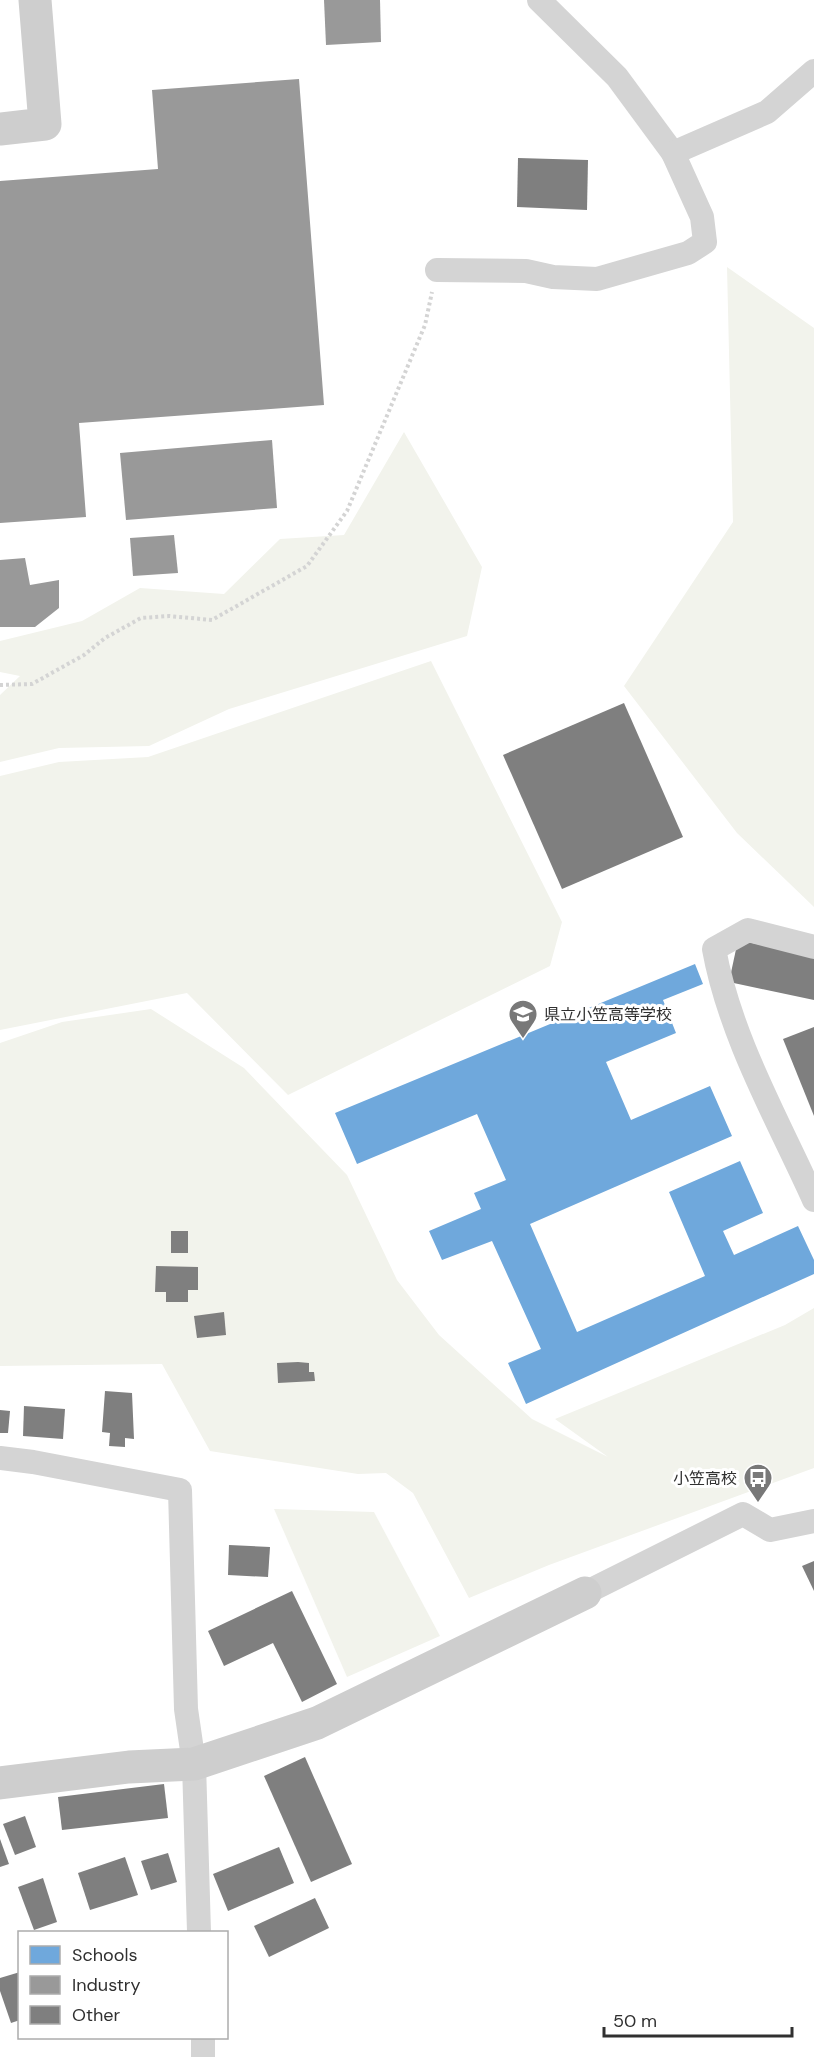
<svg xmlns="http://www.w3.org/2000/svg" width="814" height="2057" font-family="'DM Sans','Noto Sans JP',sans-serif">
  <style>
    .green { fill: #f2f3ec }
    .schools { fill: #6fa8dc }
    .industry { fill: #999 }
    .building { fill: #7f7f7f }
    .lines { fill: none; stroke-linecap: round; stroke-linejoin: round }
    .path { stroke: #d4d4d4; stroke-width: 4; stroke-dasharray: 3 3; stroke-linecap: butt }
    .street { stroke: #d4d4d4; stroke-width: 24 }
    .secondary { stroke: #cecece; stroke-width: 33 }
    .labels { text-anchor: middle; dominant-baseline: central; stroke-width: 6; stroke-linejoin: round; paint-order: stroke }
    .poi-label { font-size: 16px; fill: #303030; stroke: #fff; text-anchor: start }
  </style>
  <rect width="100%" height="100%" fill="#fff"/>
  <!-- green -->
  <g class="green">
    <path d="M727 267 814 328V907L737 833 624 686 733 522Z"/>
    <path d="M404 432 482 567 467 636 229 709 149 746 59 748 0 762V695L20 676 0 672V641L82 621 140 588 224 594 280 539 344 535Z"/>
    <path d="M431 661 562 922 550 966 288 1095 187 993 0 1030V776L59 762 148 757Z"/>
    <path d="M151 1009 244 1068 347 1175 397 1280 439 1335 532 1419 608 1457 555 1419 785 1325 814 1308V1468L549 1565 469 1598 413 1493 386 1473 358 1474 210 1451 162 1364 0 1366V1043L62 1022Z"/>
    <path d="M274 1509 374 1512 440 1636 347 1677Z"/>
  </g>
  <!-- schools -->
  <path class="schools" d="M695 964 703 984 663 1000 676 1033 606 1062 631 1120 710 1086 732 1136 530 1224 577 1332 705 1276 669 1192 740 1161 763 1213 723 1231 734 1255 798 1226 814 1260V1274L526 1404 508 1363 541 1349 492 1241 442 1260 429 1231 481 1209 474 1193 506 1180 477 1114 357 1164 335 1113Z"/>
  <!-- industry -->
  <g class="industry">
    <path d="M324 0H380L381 42 326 45Z"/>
    <path d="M299 79 324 405 79 423 86 517 0 523V181L158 169 152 90Z"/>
    <path d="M272 440 277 508 126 520 120 453Z"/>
    <path d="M174 535 178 573 133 576 130 538Z"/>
    <path d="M25 558 30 585 59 580V608L35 627H0V560Z"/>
  </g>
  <!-- building -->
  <g class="building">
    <path d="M518 158 588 160 587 210 517 207Z"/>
    <path d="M624 703 683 837 562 889 503 755Z"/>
    <path d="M738 940 814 956V1000L729 982Z"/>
    <path d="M814 1027V1116L783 1039Z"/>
    <rect x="171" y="1231" width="17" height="22"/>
    <path d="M156 1266 198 1267V1290H188V1302H166V1292H155Z"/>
    <path d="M224 1312 226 1335 197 1338 194 1316Z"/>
    <path d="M298 1362 309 1363V1372H314L315 1381 278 1383 277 1363Z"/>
    <path d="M105 1391 132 1393 134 1439 125 1438V1447L109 1446 110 1433 102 1432Z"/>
    <path d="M24 1406 65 1409 63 1439 23 1436Z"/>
    <path d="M0 1410 10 1411 8 1433H0Z"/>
    <path d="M229 1545 270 1547 268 1577 228 1575Z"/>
    <path d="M814 1561V1591L802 1566Z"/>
    <path d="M292 1591 337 1684 302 1702 273 1643 224 1666 208 1631Z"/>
    <path d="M305 1757 352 1864 311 1882 264 1776Z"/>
    <path d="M164 1784 168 1818 62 1830 58 1797Z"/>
    <path d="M25 1816 36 1847 15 1855 3 1824Z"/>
    <path d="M0 1839 9 1864 0 1867Z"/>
    <path d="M279 1847 294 1883 228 1911 213 1874Z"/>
    <path d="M168 1853 177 1882 151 1890 141 1861Z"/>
    <path d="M125 1857 138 1895 90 1910 78 1873Z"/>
    <path d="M43 1878 57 1922 34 1930 18 1887Z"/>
    <path d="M315 1898 329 1928 269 1957 254 1926Z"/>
    <path d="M20 1972V2020L11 2023 0 1991V1978Z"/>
  </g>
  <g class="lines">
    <!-- path -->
    <path class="path" d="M0 685 32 684 84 655 105 638 141 618 169 616 212 620 307 566 347 511 425 325 432 292"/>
    <!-- street -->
    <g class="street">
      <path d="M539 0 617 77 673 153"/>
      <path d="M437 270 526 271 553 277 597 279 688 253 705 242 702 217 673 153 767 112 814 71"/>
      <path d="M814 947 748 930 714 949C730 1037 778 1120 814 1200"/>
      <path d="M0 1458 33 1462 180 1490 186 1709 194 1764 199 1932"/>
      <path d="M585 1593 743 1514 770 1530 814 1521"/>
      <path d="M203 2038V2057"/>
    </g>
    <!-- secondary -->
    <g class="secondary">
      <path d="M0 129 45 124 35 0"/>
      <path d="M0 1783 129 1767 194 1764 317 1723 585 1593"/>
    </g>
  </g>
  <!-- icons -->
  <defs>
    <g id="school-pin" transform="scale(1.5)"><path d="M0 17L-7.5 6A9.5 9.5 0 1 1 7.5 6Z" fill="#787878" stroke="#fff"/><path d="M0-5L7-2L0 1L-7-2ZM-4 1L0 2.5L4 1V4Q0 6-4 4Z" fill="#fff"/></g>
    <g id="bus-pin" transform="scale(1.5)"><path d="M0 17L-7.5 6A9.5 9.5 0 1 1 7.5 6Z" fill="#787878" stroke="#fff"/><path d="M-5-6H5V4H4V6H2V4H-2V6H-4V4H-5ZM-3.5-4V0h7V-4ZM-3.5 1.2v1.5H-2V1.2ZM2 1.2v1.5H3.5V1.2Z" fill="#fff"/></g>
  </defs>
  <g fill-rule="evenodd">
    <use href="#school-pin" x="523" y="1014"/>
    <use href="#bus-pin" x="758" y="1478"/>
  </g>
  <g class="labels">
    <!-- poi labels -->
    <g class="poi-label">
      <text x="544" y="1014">県立小笠高等学校</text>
      <text x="737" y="1478" text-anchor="end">小笠高校</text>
    </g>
  </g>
  <!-- legend -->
  <rect x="18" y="1931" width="210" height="108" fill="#ffffff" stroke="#acacac" stroke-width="1.5"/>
  <rect x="30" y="1946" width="30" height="18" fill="#6fa8dc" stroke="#acacac" stroke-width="1.5"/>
  <text x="72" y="1961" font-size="18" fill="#303030">Schools</text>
  <rect x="30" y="1976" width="30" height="18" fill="#999999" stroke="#acacac" stroke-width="1.5"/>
  <text x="72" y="1991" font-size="18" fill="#303030">Industry</text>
  <rect x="30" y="2006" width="30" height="18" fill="#7f7f7f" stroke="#acacac" stroke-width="1.5"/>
  <text x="72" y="2021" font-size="18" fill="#303030">Other</text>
  <!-- scale -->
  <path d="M604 2027v9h188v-9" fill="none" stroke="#303030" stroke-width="3"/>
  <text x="613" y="2027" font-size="18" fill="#303030" stroke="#ffffff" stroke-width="4.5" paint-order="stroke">50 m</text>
</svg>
